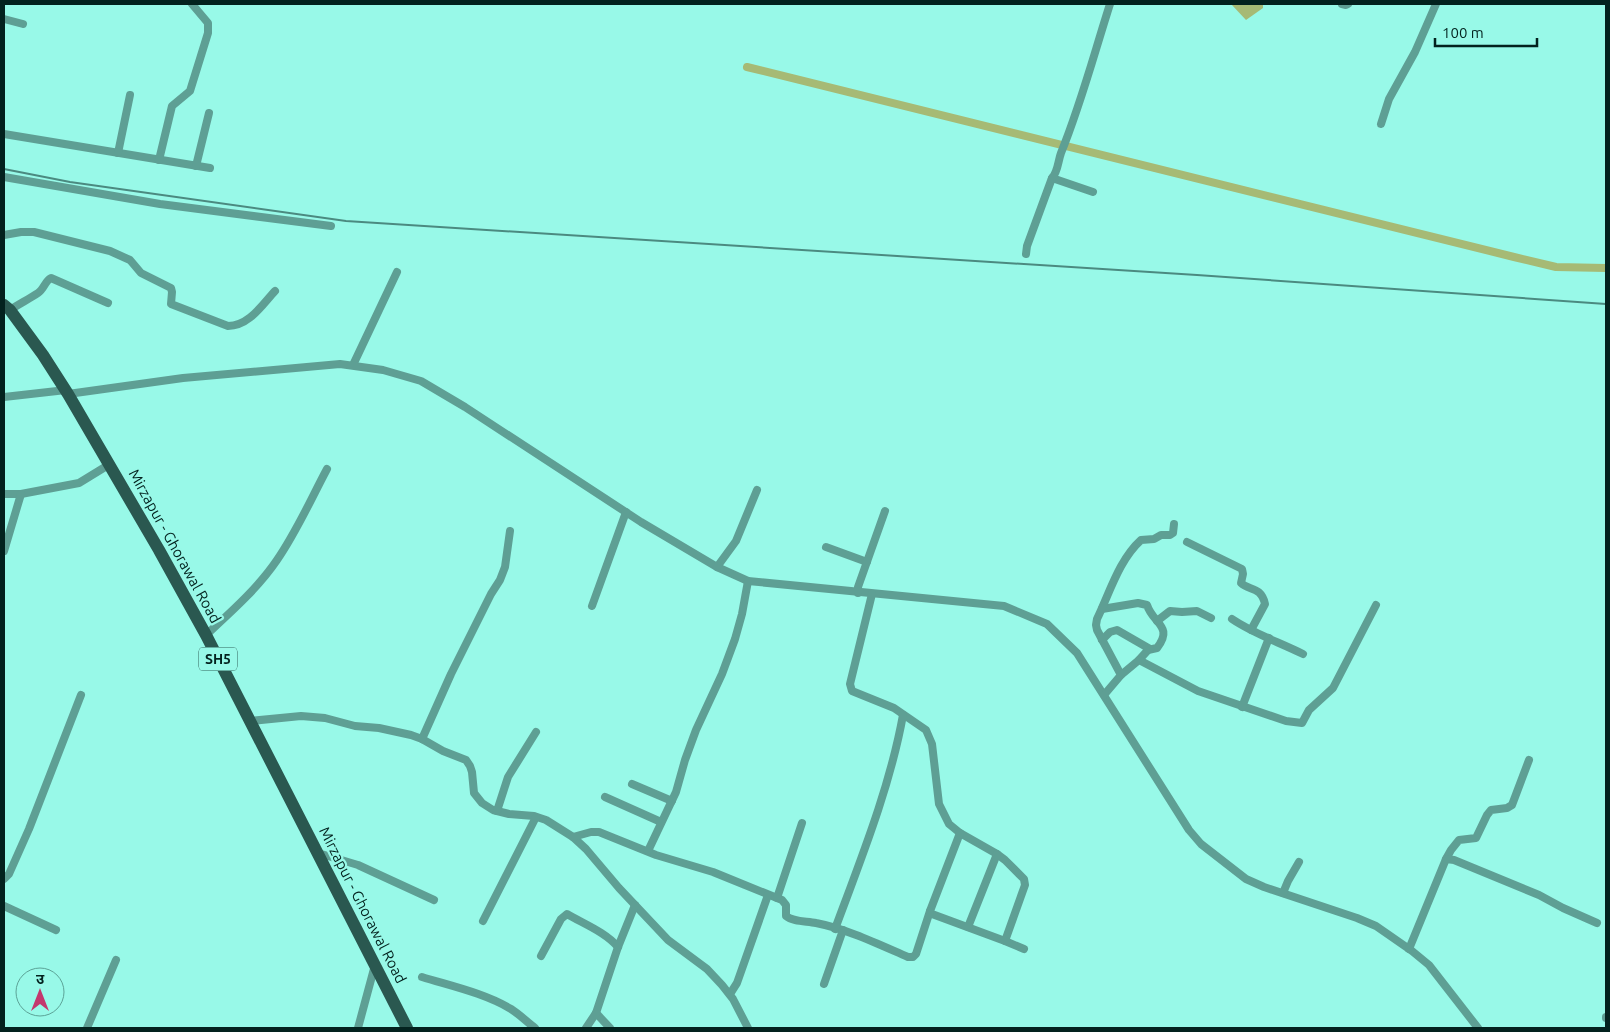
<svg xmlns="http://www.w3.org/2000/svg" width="1610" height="1032" font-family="Ubuntu,'Noto Sans Devanagari',sans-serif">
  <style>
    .water { fill: #a6ba75 }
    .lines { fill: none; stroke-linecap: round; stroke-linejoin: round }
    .canal { stroke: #a6ba75; stroke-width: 8 }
    .street { stroke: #5e9f94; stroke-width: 8 }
    .primary { stroke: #2a5850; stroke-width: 12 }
    .rail { stroke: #4b8a80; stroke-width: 2 }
    .labels { text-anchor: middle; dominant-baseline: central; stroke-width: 4.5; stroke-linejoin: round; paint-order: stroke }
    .shield { fill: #98f9e8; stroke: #30625b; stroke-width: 1 }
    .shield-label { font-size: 14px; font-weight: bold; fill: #03221e }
    .street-label { font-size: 15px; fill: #03221e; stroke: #98f9e8 }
  </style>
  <rect width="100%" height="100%" fill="#98f9e8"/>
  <!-- water -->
  <path class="water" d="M1231 4H1263V8L1246 20Z"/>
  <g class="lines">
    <!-- canal -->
    <path class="canal" d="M747 67 1514 257 1556 267 1606 268"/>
    <!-- street -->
    <g class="street">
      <path d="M1342 4 1346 5 1348 4"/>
      <path d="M4 19 23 24"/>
      <path d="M1381 124 1389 99 1415 52 1436 4"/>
      <path d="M4 134 210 168"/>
      <path d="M118 153 130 95"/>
      <path d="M159 160 172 106 190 91 208 33V23L192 4"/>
      <path d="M196 166 209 113"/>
      <path d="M4 177 160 204 331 226"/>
      <path d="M1052 178 1093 192"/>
      <path d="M4 235 21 232H34L110 251 130 260 141 273 171 288 172 292 171 304 228 326C249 326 262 305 275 291"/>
      <path d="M1026 254 1027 246 1052 178C1058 172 1058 161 1061 153 1081 104 1094 54 1110 4"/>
      <path d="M10 310C19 304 29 299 38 293 44 289 45 281 51 278L108 303"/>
      <path d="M353 365 397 272"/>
      <path d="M68 394 183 378 340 364 383 370 421 381 465 407 641 522 717 567 748 581 1004 606 1047 624 1077 653 1189 830 1201 844 1246 879 1264 887 1357 918 1376 926 1412 951 1429 965 1478 1028"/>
      <path d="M4 397 66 390"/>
      <path d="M4 494H21L79 483 110 464"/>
      <path d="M1187 542 1242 569 1243 574 1241 583C1249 591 1261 586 1265 604L1251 630"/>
      <path d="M826 547 867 562"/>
      <path d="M4 551 21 494"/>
      <path d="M717 567 736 541 757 490"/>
      <path d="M858 593V587L885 511"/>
      <path d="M872 594 850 684 852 691 894 708 926 730 932 744 939 804 949 824 960 833 997 854 1005 860 1024 879 1025 885 1005 941"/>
      <path d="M592 606 626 512"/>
      <path d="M1102 609 1138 603 1147 605C1153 624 1174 626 1157 648L1148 650 1139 660"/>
      <path d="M1232 619C1254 634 1279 642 1303 654"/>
      <path d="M1157 621 1170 611 1182 612 1197 611 1211 618"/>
      <path d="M206 635C232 611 258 588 277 560 297 531 311 499 327 469"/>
      <path d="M1102 640 1110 632 1117 630 1150 649"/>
      <path d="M1121 675 1097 630 1096 625 1097 619C1110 592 1119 560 1141 540L1154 539 1161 535H1170L1173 533 1174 524"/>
      <path d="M1104 695 1121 675 1139 660 1198 691 1286 721 1302 723 1309 710 1333 688 1376 605"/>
      <path d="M1242 707 1269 638"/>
      <path d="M250 721 301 716 325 718 355 726 379 728 411 735 422 739 443 751 466 760 470 766 472 772 474 793 482 803 493 810 509 814 534 816 546 820 573 837 586 849 619 888 668 940 707 969 722 985 733 999 748 1028"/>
      <path d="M422 739 451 674 491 594 500 580 505 567 510 531"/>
      <path d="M632 784 672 801"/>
      <path d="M605 797 661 822"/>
      <path d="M497 811 508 777 536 732"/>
      <path d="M960 833 930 911 932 914 1005 941 1024 949"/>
      <path d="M573 837 591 832H599L656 855 713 872 782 900 786 905V916C793 922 807 921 816 923 847 929 878 944 908 957H913L916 954 930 911"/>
      <path d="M648 851 676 792 685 760 696 730 722 674 735 639 742 614 748 581"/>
      <path d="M318 853 358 865 434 900"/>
      <path d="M1446 859 1451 850 1459 840 1476 838 1487 815 1491 810 1507 808 1512 805 1529 760"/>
      <path d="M4 879 9 874 29 829 81 695"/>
      <path d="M1283 893 1288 881 1299 862"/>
      <path d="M777 898 802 823"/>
      <path d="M4 906 56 930"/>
      <path d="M483 921 536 817"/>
      <path d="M968 927 997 854"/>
      <path d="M835 929C861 859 890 787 903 715"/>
      <path d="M1409 949 1446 859 1454 860 1539 895 1563 908 1597 923"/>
      <path d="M541 956 561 919 567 914C584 924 605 932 618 947"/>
      <path d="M422 977C451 986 484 993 511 1009 519 1014 527 1022 535 1028"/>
      <path d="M824 984 843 930"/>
      <path d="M730 994 737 983 768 895"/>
      <path d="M596 1013 610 1028"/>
      <path d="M1606 1017V1018"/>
      <path d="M87 1028 116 960"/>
      <path d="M358 1028 375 965"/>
      <path d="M586 1028 596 1013 618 947 635 905"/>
    </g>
    <!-- primary -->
    <path class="primary" d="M4 305 10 310 43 355 68 394 159 550 206 635 407 1028"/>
    <!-- rail -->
    <path class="rail" d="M4 169 70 182 346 221 1197 275 1606 304"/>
  </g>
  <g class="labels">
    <!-- shield labels -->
    <rect class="shield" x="199" y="647.5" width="38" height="23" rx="4"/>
    <g class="shield-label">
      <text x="218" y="659">SH5</text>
    </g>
    <!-- street labels -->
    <g class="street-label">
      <text transform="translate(175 546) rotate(61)">Mirzapur - Ghorawal Road</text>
      <text transform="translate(363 905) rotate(63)">Mirzapur - Ghorawal Road</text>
    </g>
  </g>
  <!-- border -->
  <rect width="1610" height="1032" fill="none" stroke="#03221e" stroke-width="10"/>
  <!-- north arrow -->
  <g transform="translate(40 992)"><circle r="24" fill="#98f9e8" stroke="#5ca397"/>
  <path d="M0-4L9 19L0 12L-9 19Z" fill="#c3386d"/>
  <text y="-8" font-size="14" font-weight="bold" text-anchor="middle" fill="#03221e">उ</text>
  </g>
  <!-- scale -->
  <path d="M1435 38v8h102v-8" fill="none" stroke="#03221e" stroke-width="2.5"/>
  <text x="1442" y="38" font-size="15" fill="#03221e" stroke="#98f9e8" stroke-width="4" paint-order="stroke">100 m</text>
</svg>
